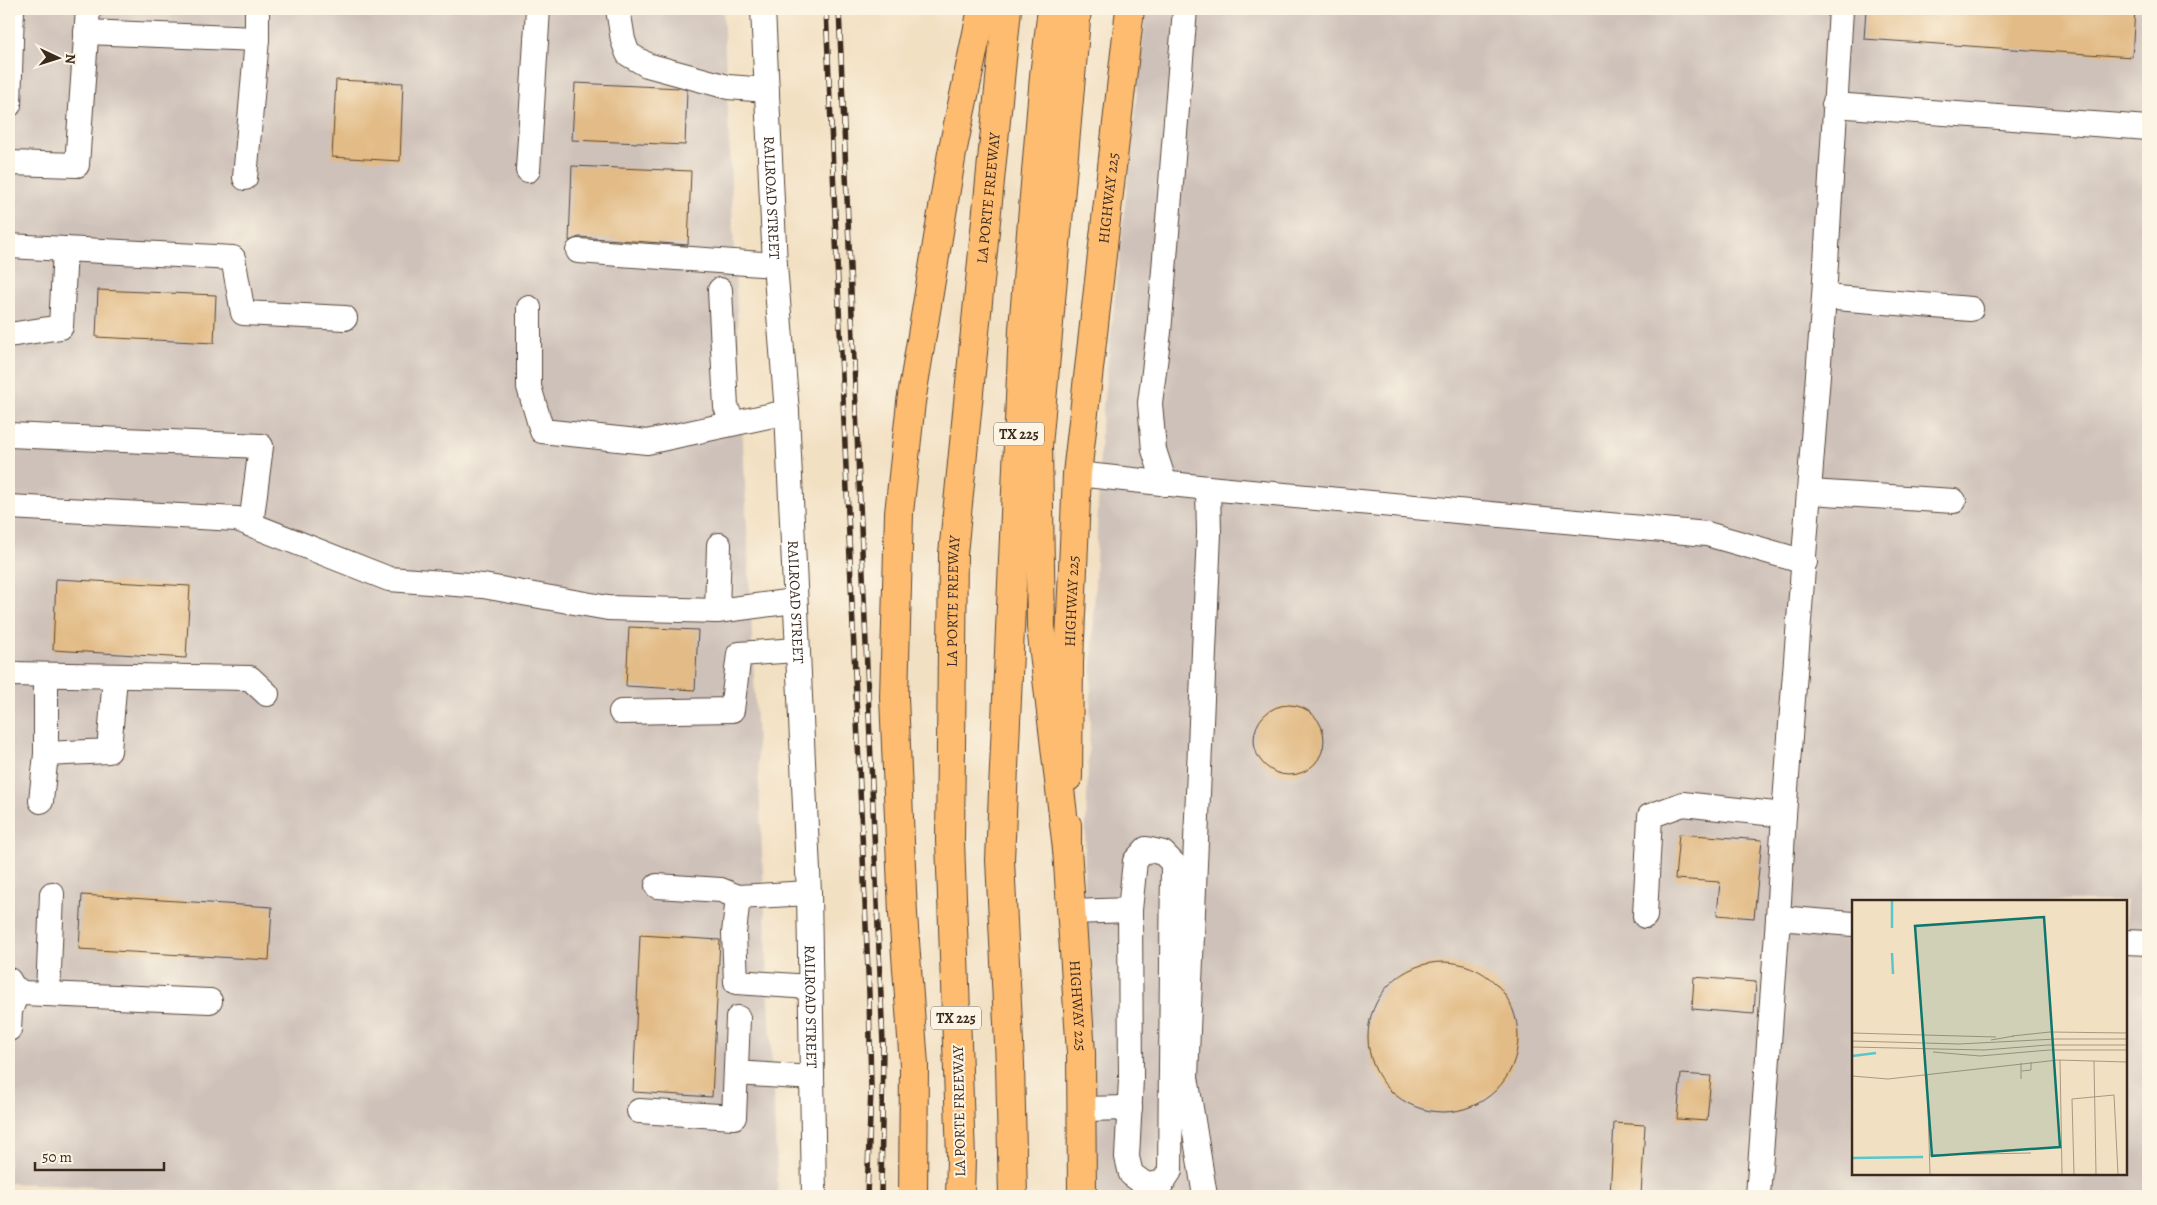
<svg xmlns="http://www.w3.org/2000/svg" width="2157" height="1205" font-family="Alegreya,serif">
  <style>
    .industrial { fill: #cec1b9; fill-rule: evenodd }
    .building { fill: #e2bb86 }
    .lines { fill: none; stroke-linecap: round; stroke-linejoin: round }
    .minor-casing { stroke: #564537; stroke-width: 26 }
    .major-casing { stroke: #564537; stroke-width: 30 }
    .highway-casing { stroke: #564537; stroke-width: 30 }
    .minor { stroke: #fff; stroke-width: 24 }
    .major { stroke: #fdbc70; stroke-width: 28 }
    .highway { stroke: #fdbc70; stroke-width: 28 }
    .rail-casing { stroke: #3b2a1e; stroke-width: 5.5 }
    .rail { stroke: #fcf5e5; stroke-width: 4; stroke-dasharray: 11; stroke-linecap: butt }
    .labels { text-anchor: middle; dominant-baseline: central; stroke-width: 4; stroke-linejoin: round; paint-order: stroke }
    .shield { fill: #fcf5e5; stroke: #75675a; stroke-width: 1 }
    .shield-label { font-size: 14px; font-weight: bold; fill: #3b2a1e }
    .street-label { font-size: 15px; fill: #3b2a1e; stroke: #fcf5e5 }
    .inset-river { fill: none; stroke: #59c6cc; stroke-width: 2.5 }
    .inset-road { fill: none; stroke: #a99781; stroke-width: 1 }
    .view { fill: #0f766e; fill-opacity: 0.15; stroke: #0f766e; stroke-width: 2.5 }
    .inset-edge { fill: none; stroke: #3b2a1e; stroke-width: 2.5 }
  </style>
  <rect width="100%" height="100%" fill="#fcf5e5"/>
  <filter id="ink" filterUnits="userSpaceOnUse"><feTurbulence type="fractalNoise" baseFrequency=".02" numOctaves="2"/><feDisplacementMap in="SourceGraphic" scale="10" xChannelSelector="R" yChannelSelector="G"/><feConvolveMatrix kernelMatrix="1 2 1 2 8 2 1 2 1" color-interpolation-filters="sRGB"/></filter>
  <filter id="wash" filterUnits="userSpaceOnUse"><feTurbulence type="fractalNoise" baseFrequency=".0096" numOctaves="4" result="noise"/><feDisplacementMap in="SourceGraphic" scale="20" xChannelSelector="R" yChannelSelector="G"/><feGaussianBlur stdDeviation="1.12" result="paint"/><feColorMatrix in="noise" values="0 0 0 0 0 0 0 0 0 0 0 0 0 0 0 0 0 1.4 0 .05"/><feComposite in="paint" operator="in"/></filter>
  <g filter="url(#wash)">
    <rect width="100%" height="100%" fill="#f2e0c3"/>
    <!-- industrial -->
    <g class="industrial">
      <path d="M9 9H723L778 1196H284L9 1183Z"/>
      <path d="M1146 9H2148V1196H1072L1101 426ZM1853 901H2126V1174H1853Z"/>
    </g>
    <g id="blocks">
      <!-- building -->
      <g class="building">
        <path d="M1866 9H2135L2132 57 1864 39Z"/>
        <path d="M336 80 403 83 400 161 332 157Z"/>
        <path d="M575 83 680 88 687 90 685 145 572 140Z"/>
        <path d="M572 166 691 171 688 245 579 237 569 241Z"/>
        <path d="M98 290 216 295 214 343 96 337Z"/>
        <path d="M56 579 190 586 186 658 53 650Z"/>
        <path d="M629 627 698 630 695 690 626 686Z"/>
        <circle cx="1289" cy="740" r="35"/>
        <path d="M1679 834 1762 840 1754 918 1717 915 1720 882 1675 879Z"/>
        <path d="M82 895 272 907 269 960 79 949Z"/>
        <path d="M640 935 720 940 712 1097 633 1092Z"/>
        <circle cx="1443" cy="1037" r="75"/>
        <path d="M1694 977 1756 982 1754 1014 1692 1009Z"/>
        <path d="M1681 1074 1711 1076 1707 1121 1677 1119Z"/>
        <path d="M1614 1123 1645 1125 1641 1196H1610Z"/>
      </g>
    </g>
  </g>
  <g filter="url(#ink)">
    <use href="#blocks" fill-opacity="0" stroke="#564537" stroke-width="1"/>
    <g class="lines">
      <!-- minor casing -->
      <g class="minor-casing">
        <g id="minor">
          <path d="M618 9 623 40 628 54 647 65 728 87 767 90"/>
          <path id="s1" d="M763 9 775 265 787 412 809 893 814 1196"/>
          <path d="M86 32 257 39"/>
          <path d="M9 105 12 9"/>
          <path d="M1834 105 2148 128"/>
          <path d="M9 163 77 165 88 9"/>
          <path d="M528 170 538 9"/>
          <path d="M245 178 257 39V9"/>
          <path d="M9 246 233 258 243 313 345 318"/>
          <path d="M578 251 775 265"/>
          <path d="M720 290 726 407 733 423"/>
          <path d="M1824 297 1971 309"/>
          <path d="M529 308V387L542 431 647 442 787 412"/>
          <path d="M9 335 61 327 65 249"/>
          <path d="M9 435 261 446 251 525"/>
          <path d="M1077 474 1208 488 1707 534 1805 562"/>
          <path d="M1165 484 1154 450 1150 403 1159 332 1185 9"/>
          <path d="M1810 492 1954 501"/>
          <path d="M9 507 237 519 389 579 483 586 608 608 717 611 794 601"/>
          <path d="M717 611 719 545"/>
          <path d="M9 674 250 678 267 694"/>
          <path d="M621 712 732 710 739 654 797 650"/>
          <path d="M46 754 109 751 115 676"/>
          <path d="M41 801 46 754V675"/>
          <path d="M657 886 721 890 738 897 809 893"/>
          <path d="M738 897 734 933 736 982 810 987"/>
          <path d="M1072 912 1130 910 1135 861 1146 849 1163 853 1173 863 1170 1171 1162 1183 1146 1185 1131 1174 1127 1157 1131 1079 1130 910"/>
          <path d="M1645 916 1650 816 1683 804 1784 815"/>
          <path d="M1778 918 1853 924"/>
          <path d="M2126 942 2148 943"/>
          <path d="M9 980 13 987 22 993 210 1001"/>
          <path d="M48 994 52 894"/>
          <path d="M9 1029 10 1011 18 990"/>
          <path d="M736 1073 812 1078"/>
          <path d="M1082 1109 1130 1108"/>
          <path d="M639 1111 734 1117 738 1018"/>
          <path d="M1205 1196 1186 1077 1209 533 1208 488"/>
          <path d="M1758 1196 1778 918 1784 815 1824 297 1841 9"/>
        </g>
      </g>
      <!-- major casing -->
      <g class="major-casing">
        <g id="major">
          <path id="s2" d="M1068 777 1069 662 1077 474 1130 9"/>
          <path id="s3" d="M1067 825V849L1081 1053 1082 1196"/>
        </g>
      </g>
      <!-- highway casing -->
      <g class="highway-casing">
        <g id="highway">
          <path d="M1067 849 1041 627 1038 446 1077 9"/>
          <path d="M913 1196 914 1065 903 914 894 697 899 513 911 402 952 153 982 9"/>
          <path id="s4" d="M960 1196 961 1158 950 840 953 554 1007 9"/>
          <path d="M1013 1196 1010 1064 1000 860 1023 329 1044 76 1052 9"/>
        </g>
      </g>
      <!-- minor -->
      <use href="#minor" class="minor"/>
      <!-- major -->
      <use href="#major" class="major"/>
      <!-- highway -->
      <use href="#highway" class="highway"/>
      <!-- rail casing -->
      <g class="rail-casing">
        <g id="rail">
          <path d="M826 9 869 994 871 1089 867 1196"/>
          <path d="M839 9 883 1044 881 1196"/>
        </g>
      </g>
      <!-- rail -->
      <use href="#rail" class="rail"/>
    </g>
  </g>
  <g class="labels">
    <!-- shield labels -->
    <g class="shield">
      <rect x="994" y="422.5" width="50" height="23" rx="4"/>
      <rect x="931" y="1006.5" width="50" height="23" rx="4"/>
    </g>
    <g class="shield-label">
      <text x="1019" y="434">TX 225</text>
      <text x="956" y="1018">TX 225</text>
    </g>
    <!-- street labels -->
    <g class="street-label">
      <text stroke="none"><textPath href="#s1" startOffset="189">RAILROAD STREET</textPath></text>
      <text stroke="none"><textPath href="#s4" startOffset="1000">LA PORTE FREEWAY</textPath></text>
      <text stroke="none"><textPath href="#s2" startOffset="581">HIGHWAY 225</textPath></text>
      <text stroke="none"><textPath href="#s4" startOffset="595">LA PORTE FREEWAY</textPath></text>
      <text stroke="none"><textPath href="#s2" startOffset="176">HIGHWAY 225</textPath></text>
      <text stroke="none"><textPath href="#s1" startOffset="594">RAILROAD STREET</textPath></text>
      <text stroke="none"><textPath href="#s3" startOffset="181">HIGHWAY 225</textPath></text>
      <text stroke="none"><textPath href="#s1" startOffset="999">RAILROAD STREET</textPath></text>
      <text transform="translate(959 1111) rotate(-91)">LA PORTE FREEWAY</text>
    </g>
  </g>
  <!-- overview -->
  <g transform="translate(1852 900)">
    <rect width="275" height="275" fill="#f2e0c3"/>
    <path class="inset-river" d="M40 1V28M40 53 41 74M0 156 24 153M0 258 71 257"/>
    <path class="inset-road" d="M0 133 144 137M160 136 198 132 275 133M139 140 162 136M0 141 107 144 204 139H275M0 147 132 150 196 145H275M81 152 128 156 197 150H275M208 160 210 274M242 161 244 274M169 163V179M170 171 179 170V162M75 175 78 274M0 176 36 179 206 160 275 162M77 255 179 253M222 274 220 199 262 195 266 274"/>
    <path class="view" d="M192 17 208 247 80 256 63 26Z"/>
    <rect width="275" height="275" class="inset-edge"/>
  </g>
  <!-- margin -->
  <rect width="2157" height="1205" fill="none" stroke="#fcf5e5" stroke-width="30"/>
  <!-- north arrow -->
  <g transform="translate(58 58) rotate(94)" stroke="#fcf5e5" stroke-width="4" paint-order="stroke">
  <path d="M0-4L9 19L0 12L-9 19Z" fill="#3b2a1e"/>
  <text y="-8" font-size="14" font-weight="bold" text-anchor="middle" fill="#3b2a1e">N</text>
  </g>
  <!-- scale -->
  <path d="M35 1162v8h129v-8" fill="none" stroke="#3b2a1e" stroke-width="2.5"/>
  <text x="42" y="1162" font-size="15" fill="#3b2a1e" stroke="#fcf5e5" stroke-width="4" paint-order="stroke">50 m</text>
</svg>
